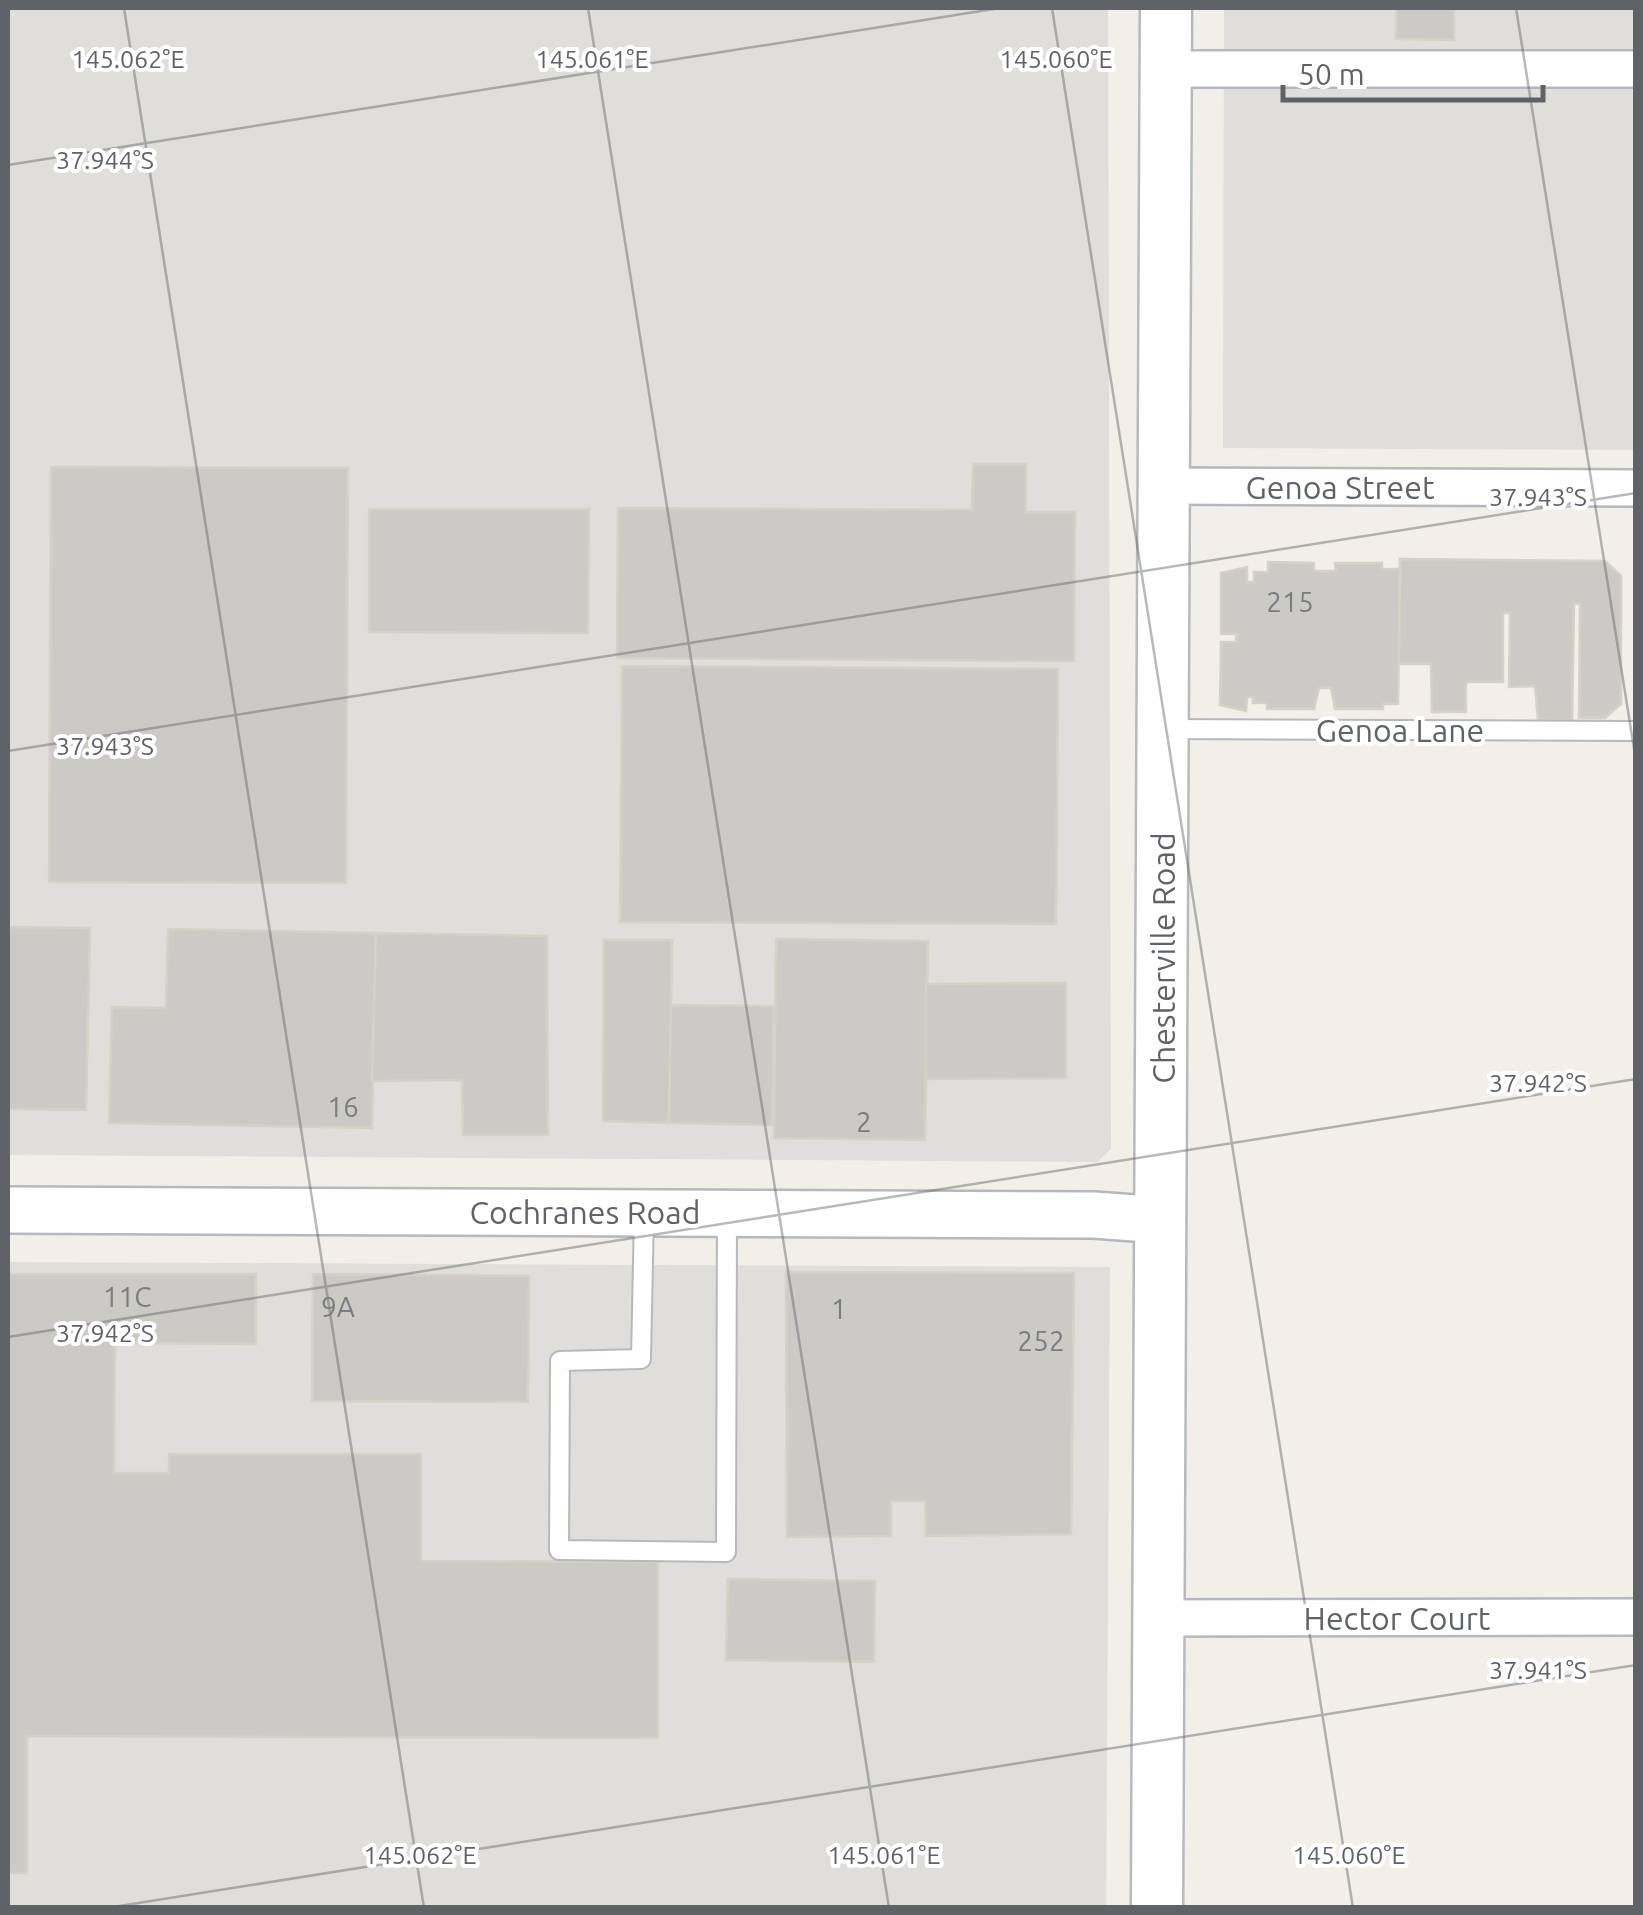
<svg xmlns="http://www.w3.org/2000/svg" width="1643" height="1915" font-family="Ubuntu,sans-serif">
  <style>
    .industrial { fill: #e0deda }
    .building { fill: #cccac5; stroke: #d6d1c6; stroke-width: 2.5 }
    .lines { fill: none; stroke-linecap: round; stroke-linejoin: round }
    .service-casing { stroke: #b5b8bc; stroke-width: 22 }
    .minor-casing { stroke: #b5b8bc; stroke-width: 40 }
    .tertiary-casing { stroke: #b5b8bc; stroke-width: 50 }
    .secondary-casing { stroke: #b6babf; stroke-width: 55 }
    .service { stroke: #fff; stroke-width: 18 }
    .minor { stroke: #fff; stroke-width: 35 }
    .tertiary { stroke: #fff; stroke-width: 45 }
    .secondary { stroke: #fff; stroke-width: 50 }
    .ticks { fill: none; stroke: #5f6368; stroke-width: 2.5; stroke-opacity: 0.45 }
    .labels { text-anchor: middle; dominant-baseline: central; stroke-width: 8; stroke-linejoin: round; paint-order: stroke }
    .number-label { font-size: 28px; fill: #7a7d7f }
    .street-label { font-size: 32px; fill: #5f6368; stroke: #fff }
    .ticks-label { font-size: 25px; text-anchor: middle; fill: #5f6368; stroke: #fff; stroke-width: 8; stroke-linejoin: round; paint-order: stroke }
  </style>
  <rect width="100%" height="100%" fill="#f1efe8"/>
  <!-- industrial -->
  <g class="industrial">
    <path d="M8 8H1108L1111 1149 1097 1162 8 1155Z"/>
    <path d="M1224 8H1635V450L1223 448Z"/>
    <path d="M8 1262 1110 1267 1106 1907 8 1908Z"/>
  </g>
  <!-- building -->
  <g class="building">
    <path d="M1396 8H1454V40L1396 39Z"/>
    <path d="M973 464H1026V512H1075L1074 661 617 658 618 508 972 510Z"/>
    <path d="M51 467 348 468 346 883 49 882Z"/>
    <path d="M369 509H589L588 633 369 632Z"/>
    <path d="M1400 559 1605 561 1621 576V704L1605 718H1579L1580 604H1574L1572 720H1538L1535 686 1509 687 1510 613H1503V682H1466V712H1432L1431 664H1399Z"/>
    <path d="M1268 562 1314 563V571H1336L1335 563H1382V569H1400L1398 704H1383V709H1335L1331 688H1319L1314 709H1267V703H1253V697H1247L1246 711 1220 705 1221 642H1236V634H1221V573L1247 567V582H1254V572H1268Z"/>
    <path d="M622 666 1058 669 1056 924 620 922Z"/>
    <path d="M8 927 90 928 86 1110 8 1109Z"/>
    <path d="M168 929 376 933 372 1128 109 1123 112 1007 166 1008Z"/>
    <path d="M376 933 547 936 548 1135H463L462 1080 372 1081Z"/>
    <path d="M776 939 928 941 925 1140 774 1138Z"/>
    <path d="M604 940H672L669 1123 603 1121Z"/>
    <path d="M1066 983V1078L926 1079V984Z"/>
    <path d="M671 1005 774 1006 772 1125 669 1123Z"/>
    <path d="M786 1272 1074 1273 1071 1534 926 1536 925 1501H891V1536L787 1537Z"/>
    <path d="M8 1274H256V1344L115 1343 114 1473H169V1454H421V1561L658 1562V1738L27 1736V1873H8Z"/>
    <path d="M313 1274 529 1276 528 1402 312 1401Z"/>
    <path d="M728 1579 875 1581 874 1662 726 1660Z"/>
  </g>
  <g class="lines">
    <!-- service casing -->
    <g class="service-casing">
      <g id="service">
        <path d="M1166 729 1636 731"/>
        <path d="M644 1213 641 1359 560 1361 559 1550 726 1552 727 1213"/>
      </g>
    </g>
    <!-- minor casing -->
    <g class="minor-casing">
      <g id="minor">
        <path d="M1166 69H1636"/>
        <path d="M1165 486 1636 488"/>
        <path d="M1159 1618 1636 1617"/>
      </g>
    </g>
    <!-- tertiary casing -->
    <g class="tertiary-casing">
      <path id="tertiary" d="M8 1210 1094 1215 1162 1220"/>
    </g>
    <!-- secondary casing -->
    <g class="secondary-casing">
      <path id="secondary" d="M1157 1908 1166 8"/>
    </g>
    <!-- service -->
    <use href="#service" class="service"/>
    <!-- minor -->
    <use href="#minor" class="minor"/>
    <!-- tertiary -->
    <use href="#tertiary" class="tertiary"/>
    <!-- secondary -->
    <use href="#secondary" class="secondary"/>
  </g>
  <!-- ticks -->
  <path class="ticks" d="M124 8 424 1908M588 8 889 1908M1052 8 1353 1908M1516 8 1636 761M8 165 1000 8M8 751 1636 493M8 1337 1636 1079M107 1908 1636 1665"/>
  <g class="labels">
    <!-- number labels -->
    <g class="number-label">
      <text x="1290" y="601">215</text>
      <text x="343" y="1106">16</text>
      <text x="864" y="1121">2</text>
      <text x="127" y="1296">11C</text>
      <text x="338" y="1306">9A</text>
      <text x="839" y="1308">1</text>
      <text x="1041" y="1340">252</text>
    </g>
    <!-- street labels -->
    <g class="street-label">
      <text x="1340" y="487">Genoa Street</text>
      <text x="1400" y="730">Genoa Lane</text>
      <text transform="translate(1163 958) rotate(-90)">Chesterville Road</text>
      <text x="585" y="1212">Cochranes Road</text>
      <text x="1397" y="1618">Hector Court</text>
    </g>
  </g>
  <g class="ticks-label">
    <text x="128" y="68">145.062°E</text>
    <text x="592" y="68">145.061°E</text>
    <text x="1056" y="68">145.060°E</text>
    <text x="105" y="169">37.944°S</text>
    <text x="1538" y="506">37.943°S</text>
    <text x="105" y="755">37.943°S</text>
    <text x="1538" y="1092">37.942°S</text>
    <text x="105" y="1342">37.942°S</text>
    <text x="1538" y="1679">37.941°S</text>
    <text x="420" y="1864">145.062°E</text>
    <text x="884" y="1864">145.061°E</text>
    <text x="1349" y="1864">145.060°E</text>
  </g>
  <!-- border -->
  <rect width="1643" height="1915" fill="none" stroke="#5f6368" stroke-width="20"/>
  <!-- scale -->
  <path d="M1283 85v15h260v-15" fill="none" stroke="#5f6368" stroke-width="5"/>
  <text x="1298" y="85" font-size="30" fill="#5f6368" stroke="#ffffff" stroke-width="8" paint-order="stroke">50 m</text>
</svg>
